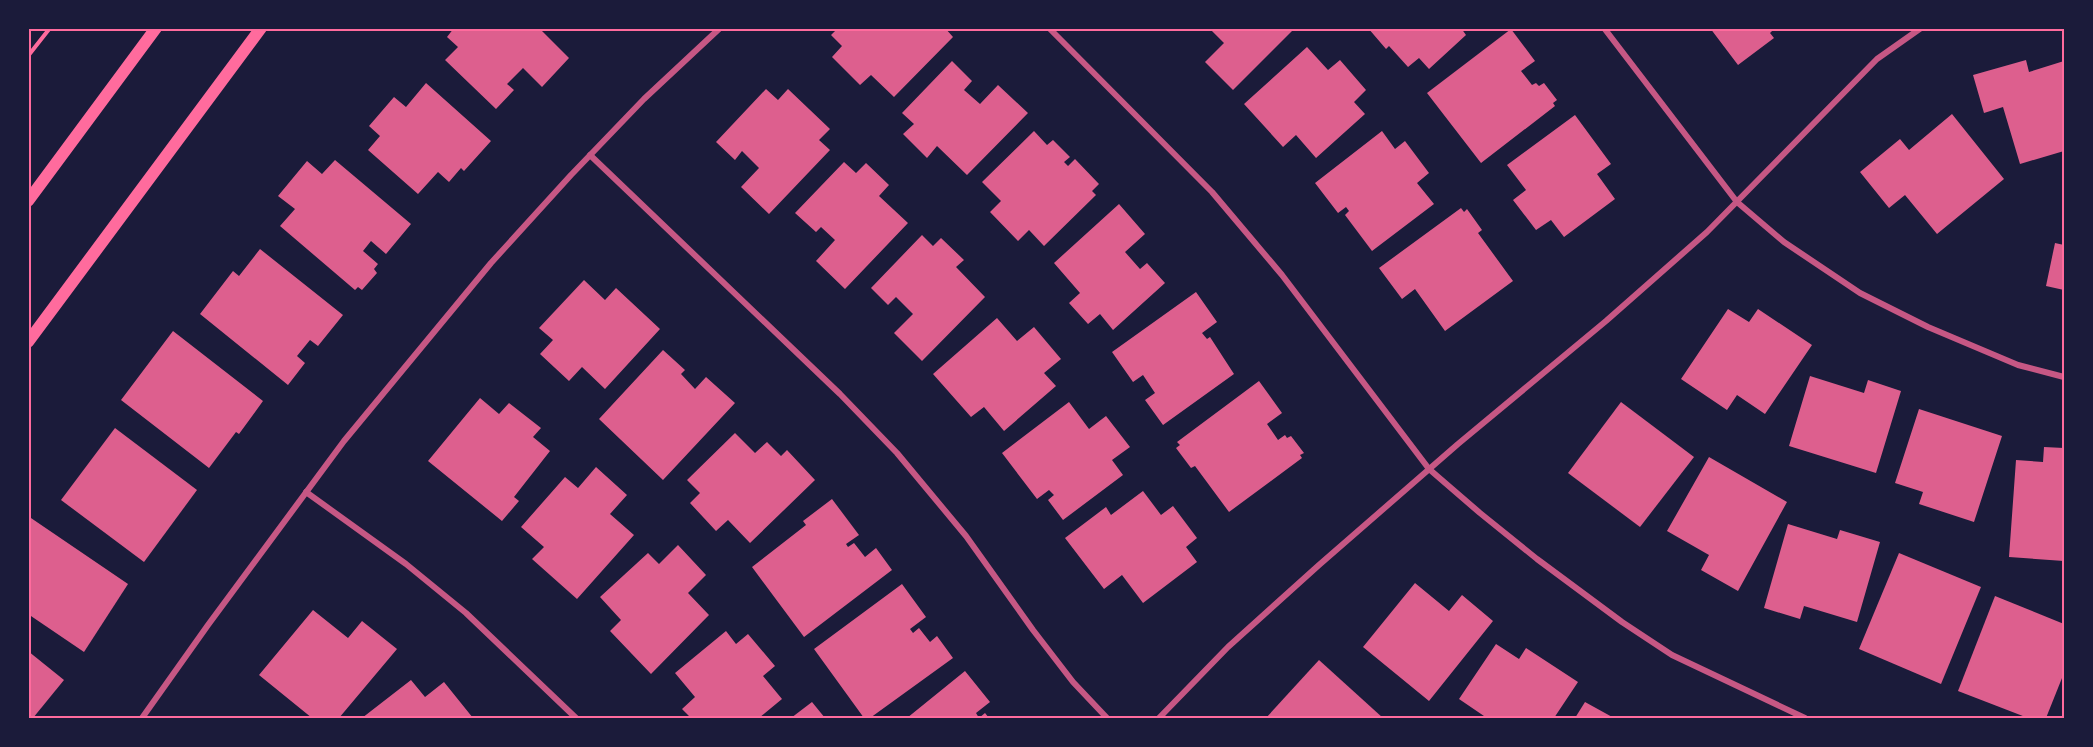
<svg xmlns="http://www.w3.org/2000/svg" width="2093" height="747" font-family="'Titillium Web',sans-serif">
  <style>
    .building { fill: #dd5f8e }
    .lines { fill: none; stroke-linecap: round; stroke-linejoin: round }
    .path { stroke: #ff6b9d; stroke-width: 4 }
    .minor { stroke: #c65784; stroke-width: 6 }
    .secondary { stroke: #ff6b9d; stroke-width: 12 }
    .neatline { fill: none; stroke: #ff6b9d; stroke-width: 2 }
  </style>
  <rect width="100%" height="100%" fill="#1b1b3a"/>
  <!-- building -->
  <g class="building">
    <path d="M454 28H539L569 58 542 87 523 68 507 84 514 90 496 109 445 60 458 47 447 37Z"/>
    <path d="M838 28H945L953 37 894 97 871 75 860 85 832 57 842 46 831 35Z"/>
    <path d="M1209 28H1295L1233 90 1205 62 1224 43Z"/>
    <path d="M1368 28H1461L1466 35 1429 69 1419 58 1408 67 1389 46 1386 49Z"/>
    <path d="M1710 28H1775L1770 33 1774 38 1738 65Z"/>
    <path d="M1511 29 1535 61 1521 71 1532 85 1536 83 1539 86 1544 83 1557 100 1553 103 1555 106 1481 163 1427 93Z"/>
    <path d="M1307 47 1328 70 1340 60 1366 90 1354 102 1365 114 1316 158 1296 135 1283 147 1244 104Z"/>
    <path d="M2026 60 2029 72 2064 61V151L2020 164 2003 107 1984 113 1973 75Z"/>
    <path d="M952 61 972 81 964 90 980 104 998 85 1028 113 967 175 937 146 927 158 903 134 914 124 902 113Z"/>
    <path d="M426 83 491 141 464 171 461 168 449 182 438 172 418 194 368 150 380 136 369 126 394 97 406 107Z"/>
    <path d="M766 89 778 100 788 89 830 129 819 140 830 150 769 214 741 187 759 168 742 151 735 160 716 142Z"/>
    <path d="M1952 114 2004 179 1937 234 1905 195 1889 208 1860 172 1900 139 1909 150Z"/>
    <path d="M1575 115 1611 164 1597 174 1615 199 1564 237 1551 220 1536 230 1513 200 1526 190 1507 165Z"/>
    <path d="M1034 131 1047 145 1053 140 1070 157 1064 162 1068 166 1075 159 1099 184 1092 191 1096 195 1044 246 1029 230 1018 241 990 212 1001 201 982 182Z"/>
    <path d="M1382 131 1395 149 1405 141 1429 173 1417 183 1434 204 1372 251 1345 215 1349 211 1346 207 1338 213 1315 183Z"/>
    <path d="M335 160 411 224 386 254 371 241 363 251 378 264 374 269 377 273 362 290 358 287 355 290 280 226 295 209 278 196 307 161 322 174Z"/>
    <path d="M844 162 856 173 866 163 889 185 879 196 908 223 845 289 816 261 835 240 821 227 816 232 795 213Z"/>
    <path d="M1119 204 1145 234 1125 252 1140 269 1147 263 1165 283 1113 330 1100 314 1088 324 1069 303 1080 293 1054 263Z"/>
    <path d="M1461 208 1464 212 1467 209 1482 230 1478 233 1513 281 1445 331 1415 289 1402 299 1379 268Z"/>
    <path d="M922 235 933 246 941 238 964 260 956 267 985 297 922 361 894 333 913 314 896 297 888 305 871 288Z"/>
    <path d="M2055 243 2064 245V290L2046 286Z"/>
    <path d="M260 249 343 315 318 346 310 340 297 356 305 363 288 385 200 314 233 271 239 276Z"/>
    <path d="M584 280 605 300 616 288 660 329 605 389 582 367 569 381 540 354 553 340 539 328Z"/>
    <path d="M1196 292 1217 322 1202 333 1207 339 1210 337 1234 374 1163 425 1145 400 1155 393 1143 375 1133 382 1112 352Z"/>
    <path d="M1728 309 1749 322 1758 309 1812 345 1765 414 1737 395 1727 410 1681 379Z"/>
    <path d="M997 318 1017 341 1034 327 1061 359 1044 373 1056 386 1004 431 984 407 971 417 933 374Z"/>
    <path d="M173 331 263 401 239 434 236 432 209 468 121 400Z"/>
    <path d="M663 350 685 370 681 374 695 389 706 377 735 403 663 480 599 419Z"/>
    <path d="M1810 376 1864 393 1868 380 1901 391 1876 473 1789 446Z"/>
    <path d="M1259 381 1282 413 1267 424 1278 440 1285 435 1287 438 1291 436 1304 453 1300 455 1302 458 1229 512 1195 466 1191 468 1176 448 1180 445 1177 442Z"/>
    <path d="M480 398 499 414 509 403 541 428 533 437 550 451 514 497 519 501 502 521 428 461Z"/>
    <path d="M1069 402 1089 429 1106 416 1130 447 1112 460 1123 475 1063 520 1048 500 1054 495 1049 490 1037 499 1002 453Z"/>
    <path d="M1621 402 1694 457 1640 527 1568 473Z"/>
    <path d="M1919 409 2002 436 1974 522 1919 504 1923 492 1895 483Z"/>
    <path d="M115 428 197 490 144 562 61 500Z"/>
    <path d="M735 433 755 453 767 442 781 456 787 450 815 480 750 543 728 520 716 531 690 503 700 493 687 480Z"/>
    <path d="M2044 447 2064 448V561L2009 557 2016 460 2043 462Z"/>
    <path d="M1709 457 1787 502 1738 591 1701 570 1709 555 1667 531Z"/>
    <path d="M596 467 627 495 610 514 634 535 577 599 532 559 544 547 521 527 565 477 578 488Z"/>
    <path d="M1143 491 1161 515 1173 506 1197 538 1186 547 1197 562 1143 603 1122 575 1104 589 1065 538 1106 507 1111 515Z"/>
    <path d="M832 499 859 535 846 544 848 547 854 543 865 557 876 548 892 570 804 637 752 567 806 525 803 521Z"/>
    <path d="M28 516 128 584 84 652 28 614Z"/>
    <path d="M1788 524 1837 539 1840 530 1880 542 1857 622 1804 606 1800 619 1764 608Z"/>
    <path d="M678 545 706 575 688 593 709 615 651 674 610 631 621 620 600 597 648 553 659 564Z"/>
    <path d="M1899 553 1981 587 1941 684 1859 649Z"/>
    <path d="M1415 583 1449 611 1462 595 1493 621 1429 701 1363 647Z"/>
    <path d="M902 584 926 617 910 629 913 633 919 628 930 642 937 636 953 658 870 718H864L814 649Z"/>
    <path d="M1995 596 2064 624V673L2046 718H2028L1958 691Z"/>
    <path d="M313 610 348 638 362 621 397 649 339 718H312L259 675Z"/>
    <path d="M726 631 736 644 748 634 775 666 763 676 782 699 759 718H691L682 709 695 697 675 673Z"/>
    <path d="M1496 644 1519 659 1526 648 1578 682 1554 718H1482L1484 716 1459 699Z"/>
    <path d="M28 651 64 680 33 718H28Z"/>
    <path d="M1319 660 1383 718H1266Z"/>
    <path d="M965 671 990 702 976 713 979 718 985 713 989 718H907Z"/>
    <path d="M411 680 425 697 444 682 473 718H362Z"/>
    <path d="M812 702 825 718H791Z"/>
    <path d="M1585 702 1614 718H1575Z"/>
  </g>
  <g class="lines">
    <!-- path -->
    <path class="path" d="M28 56 50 28"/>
    <!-- minor -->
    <g class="minor">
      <path d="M1049 28 1212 192 1282 275 1429 469 1480 513 1537 559 1622 622 1672 655 1805 718"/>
      <path d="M1604 28 1737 202 1784 242 1860 293 1928 327 2018 365 2064 377"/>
      <path d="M590 155 840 394 897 453 966 536 1033 630 1073 682 1107 718"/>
      <path d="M306 492 406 564 466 613 576 718"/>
      <path d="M142 718 208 625 344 441 491 263 571 175 644 99 720 28"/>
      <path d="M1159 718 1228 647 1319 565 1458 444 1606 321 1707 232 1877 59 1921 28"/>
    </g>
    <!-- secondary -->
    <g class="secondary">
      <path d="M28 201 156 28"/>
      <path d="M28 342 261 28"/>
    </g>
  </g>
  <!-- border -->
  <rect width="2093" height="747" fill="none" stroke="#1b1b3a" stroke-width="60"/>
  <rect x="30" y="30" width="2033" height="687" class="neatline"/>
</svg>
